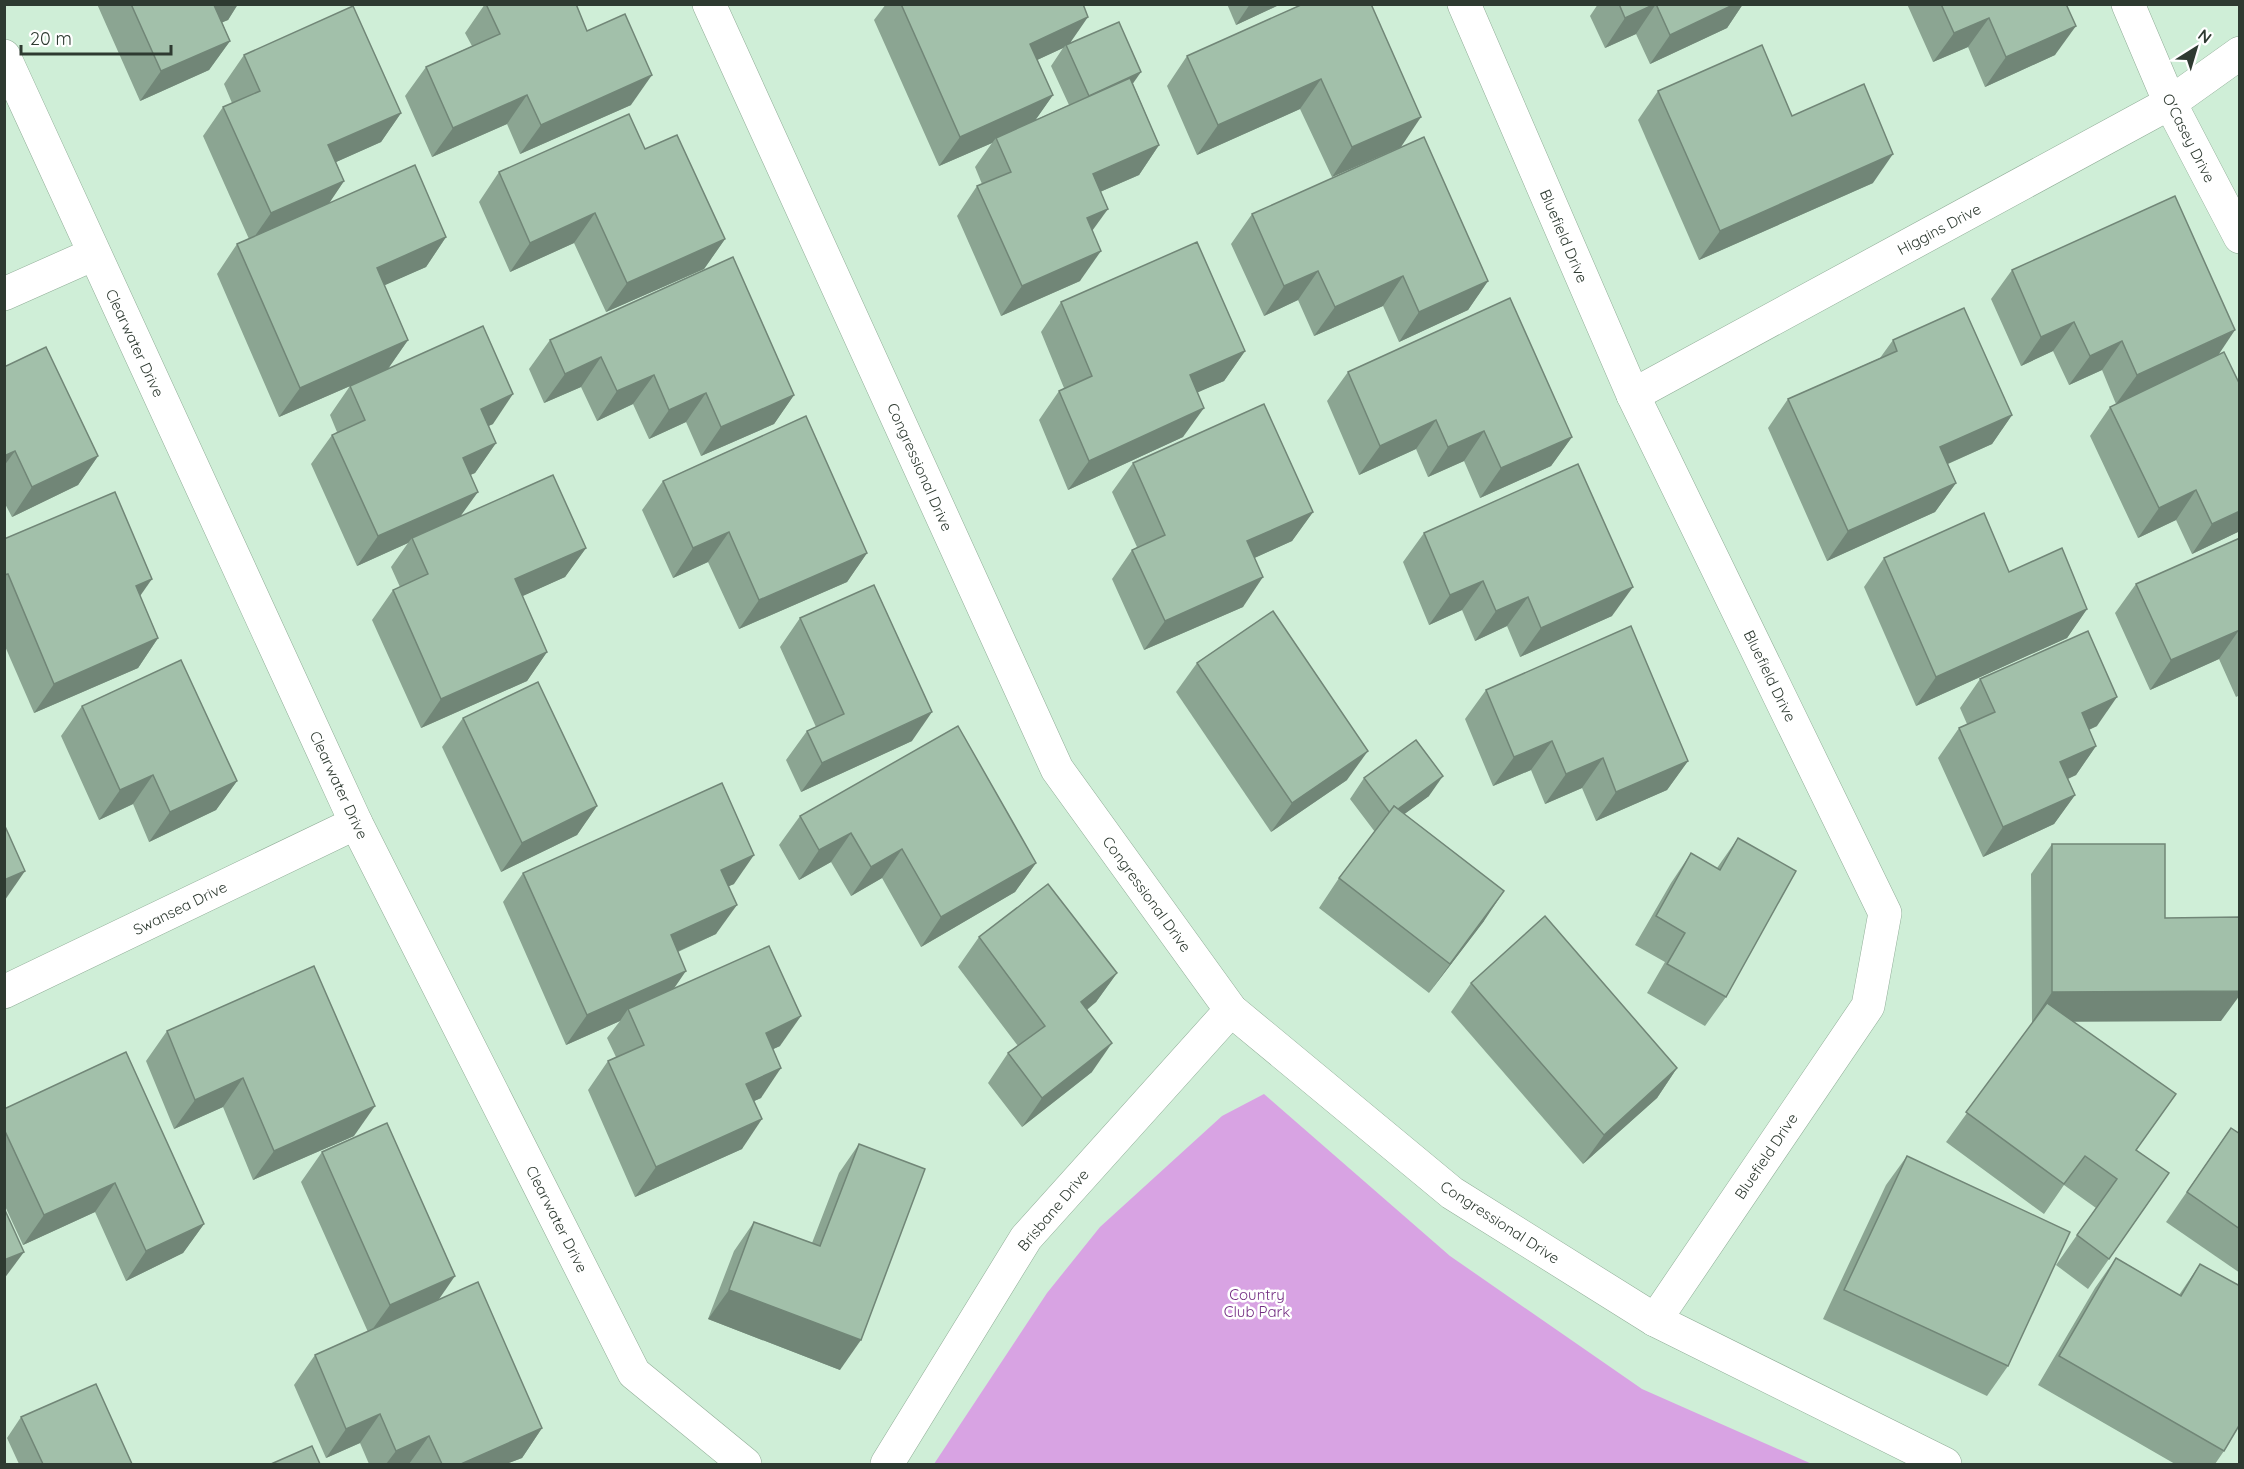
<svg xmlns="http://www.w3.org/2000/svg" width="2244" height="1469" font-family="Quicksand,sans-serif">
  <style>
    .green { fill: #d8a3e3 }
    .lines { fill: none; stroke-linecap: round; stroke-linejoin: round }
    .minor-casing { stroke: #90ad97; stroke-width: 34 }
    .minor { stroke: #fff; stroke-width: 33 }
    .wall { fill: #8ba592; fill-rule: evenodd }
    .shaded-wall { fill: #718677 }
    .building { fill: #a2c0aa; stroke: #718677; stroke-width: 1.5 }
    .labels { text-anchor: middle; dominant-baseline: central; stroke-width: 5; stroke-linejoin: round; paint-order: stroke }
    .street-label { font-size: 15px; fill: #2e3a31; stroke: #fff }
    .park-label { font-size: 15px; fill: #722c81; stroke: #fff }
  </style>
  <rect width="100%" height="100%" fill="#cfeed7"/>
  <!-- green -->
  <path class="green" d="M1264 1094 1450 1256 1642 1389 1812 1464H934L1047 1293 1100 1227 1222 1116Z"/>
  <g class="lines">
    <!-- minor casing -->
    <g class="minor-casing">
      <g id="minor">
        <path d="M709 4 1057 769 1231 1010 1452 1193 1655 1320 1945 1464"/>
        <path d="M1464 4 1633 395 1885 913 1868 1006 1655 1320"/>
        <path d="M2128 4 2170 103 2240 237"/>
        <path d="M4 56 356 823 634 1373 745 1464"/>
        <path d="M4 294 94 254"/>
        <path d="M1633 395 2170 103 2240 53"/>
        <path d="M4 992 356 823"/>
        <path d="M887 1464 1026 1238 1231 1010"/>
      </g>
    </g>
    <!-- minor -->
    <use href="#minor" class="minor"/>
  </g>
  <!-- wall -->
  <g class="wall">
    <path d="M97 4H238L228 20 222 22 230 41 209 70 140 101Z"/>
    <path d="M485 4H576L587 31 631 105 520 154 507 124 432 157 405 96 426 67 472 46 465 33Z"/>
    <path d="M886 4H1083L1070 43 1133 84 1159 145 1139 175 1100 192 1092 231 1080 281 1001 316 957 216 977 186 982 184 975 167 992 143 939 166 874 20ZM1063 48 1051 66 1069 105 1035 120 1053 95 1037 60Z"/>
    <path d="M1227 4H1281L1236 25Z"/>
    <path d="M1303 4 1401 147 1332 177 1300 109 1197 155 1167 86 1187 56Z"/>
    <path d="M1598 4H1743L1727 28 1650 64 1636 34 1605 48 1590 16Z"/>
    <path d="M1907 4H2066L2055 55 1985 87 1968 47 1933 62Z"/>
    <path d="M244 55 401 113 381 142 336 162 344 181 328 204 446 237 426 267 384 285 408 340 388 369 493 424 488 426 496 443 475 473 470 475 461 516 586 548 565 577 522 596 547 652 527 681 421 728 372 620 393 590 400 587 391 567 408 543 357 566 311 464 332 435 337 432 330 415 350 386 279 417 217 274 237 244 249 239 203 136 223 107 232 103 224 84Z"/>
    <path d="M1658 91 1792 116 1873 183 1699 260 1638 120Z"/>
    <path d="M645 149 725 239 704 269 606 312 574 243 510 272 479 202 499 172Z"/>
    <path d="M1252 214 1488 281 1468 310 1399 342 1383 306 1314 336 1298 300 1264 316 1231 244Z"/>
    <path d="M2012 270 2219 354 2240 531 2192 554 2176 520 2138 538 2090 436 2110 407 2116 404 2102 370 2069 385 2053 351 2021 366 1991 299Z"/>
    <path d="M1061 302 1245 351 1224 381 1197 392 1183 437 1068 490 1039 420 1059 391 1064 388 1041 332Z"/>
    <path d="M550 340 794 395 774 424 701 456 686 422 649 439 633 404 597 421 581 387 544 403 529 369Z"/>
    <path d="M1893 340 2012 415 1992 444 1948 464 1956 483 1935 512 1827 561 1768 428 1788 399 1880 358Z"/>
    <path d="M4 367 98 456 78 485 12 517 4 502Z"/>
    <path d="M1348 372 1572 437 1551 466 1480 498 1464 461 1428 477 1416 449 1359 475 1327 401Z"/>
    <path d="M1133 463 1313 512 1292 541 1254 558 1243 607 1144 650 1112 579 1132 550 1137 547 1112 492Z"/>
    <path d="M663 481 867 553 847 582 739 629 708 562 673 578 642 510Z"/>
    <path d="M1424 533 1612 616 1520 657 1507 626 1475 641 1462 610 1429 625 1403 562Z"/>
    <path d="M2240 538V695L2236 697 2219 659 2150 690 2115 613 2136 584Z"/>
    <path d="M4 539 140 596 158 638 138 668 34 713 4 644Z"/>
    <path d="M1884 558 2009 572 2087 609 2067 638 1916 706 1864 587Z"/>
    <path d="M800 618 912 741 801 792 786 760 807 731 816 727 780 647Z"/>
    <path d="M1197 663 1347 780 1271 832 1176 692Z"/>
    <path d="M1980 679 2097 726 2089 730 2096 746 2076 775 2068 779 2075 795 2054 824 1983 857 1938 758 1959 728 1967 724 1960 708Z"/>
    <path d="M1486 690 1688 761 1667 790 1596 821 1582 788 1545 804 1531 770 1493 786 1465 719Z"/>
    <path d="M82 706 237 781 216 810 149 842 133 804 99 820 61 736Z"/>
    <path d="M463 718 597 806 577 835 501 872 442 747Z"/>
    <path d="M1364 778 1429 796 1404 814 1484 921 1429 993 1319 908 1339 878 1375 832 1350 799Z"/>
    <path d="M800 816 1036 863 1015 892 921 947 882 878 851 896 831 862 799 880 779 845Z"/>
    <path d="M1738 838 1726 997 1705 1026 1647 993 1665 962 1635 945 1671 883 1691 853 1717 868Z"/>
    <path d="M2052 844 2165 918 2221 1021H2072L2136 1150 2169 1173 2088 1289 2056 1265 2096 1208 2064 1185 2044 1214 1946 1142 2033 1022H2032L2031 874Z"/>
    <path d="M523 873 734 884 728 886 716 934 678 952 674 988 780 1046 773 1049 761 1098 754 1101 742 1149 635 1197 588 1090 608 1061 616 1057 607 1038 620 1021 566 1045 503 902Z"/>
    <path d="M979 937 1117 973 1096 1002 1087 1010 1092 1072 1022 1127 988 1083 1008 1053 1018 1046 958 967Z"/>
    <path d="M1471 983 1677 1068 1657 1098 1583 1164 1451 1012Z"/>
    <path d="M167 1031 354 1136 253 1180 223 1107 174 1129 146 1061Z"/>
    <path d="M4 1109 204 1224 183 1253 126 1281 95 1212 23 1245 4 1204Z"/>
    <path d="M2231 1128 2240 1134V1273L2166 1222Z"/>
    <path d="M859 1144 840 1370 708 1319 734 1251 754 1222 812 1243 839 1173Z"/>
    <path d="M322 1152 438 1300 542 1428 522 1458 506 1464H369L360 1443 326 1458 294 1385 315 1355 368 1332 301 1182Z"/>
    <path d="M1907 1156 2008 1366 1987 1396 1823 1319 1886 1185Z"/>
    <path d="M2116 1258 2179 1295 2200 1264 2224 1451 2215 1464H2175L2038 1385 2095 1288Z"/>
    <path d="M21 1417 132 1464H19L7 1438Z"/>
  </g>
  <!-- shaded-wall -->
  <g class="shaded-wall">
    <path d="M216 4H238L228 20 193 35 214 5Z"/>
    <path d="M1250 4H1281L1236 25Z"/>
    <path d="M1656 4 1636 34 1605 48 1625 18Z"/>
    <path d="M1735 4H1743L1727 28 1650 64 1670 35Z"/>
    <path d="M1088 17 1068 46 1066 45 1063 48 1009 73 1030 44Z"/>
    <path d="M1989 18 1968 47 1933 62 1954 33Z"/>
    <path d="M2076 26 2055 55 1985 87 2006 57Z"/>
    <path d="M230 41 209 70 140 101 161 71Z"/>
    <path d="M1141 72 1127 92 1089 96Z"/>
    <path d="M652 75 631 105 520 154 541 125Z"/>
    <path d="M1321 79 1300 109 1197 155 1218 125Z"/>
    <path d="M527 95 507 124 432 157 453 128Z"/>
    <path d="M1053 95 1032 125 996 138 992 143 939 166 960 137Z"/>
    <path d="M401 113 381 142 307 175 328 145Z"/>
    <path d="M1421 117 1401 147 1332 177 1352 147Z"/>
    <path d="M1159 145 1139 175 1072 204 1093 174Z"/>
    <path d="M1893 154 1873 183 1699 260 1720 231Z"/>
    <path d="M344 181 324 211 250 243 271 213Z"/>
    <path d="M1108 209 1087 238V218Z"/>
    <path d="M595 213 574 243 510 272 530 243Z"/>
    <path d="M446 237 426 267 356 298 377 268Z"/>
    <path d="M725 239 704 269 606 312 627 283Z"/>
    <path d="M1101 251 1080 281 1001 316 1022 286Z"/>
    <path d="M1318 271 1298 300 1264 316 1284 286Z"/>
    <path d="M1403 276 1383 306 1314 336 1335 307Z"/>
    <path d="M1488 281 1468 310 1399 342 1419 312Z"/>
    <path d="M2074 322 2053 351 2021 366 2041 337Z"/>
    <path d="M2235 330 2215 360 2116 404 2137 375Z"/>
    <path d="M408 340 387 370 279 417 300 388Z"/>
    <path d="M2122 341 2102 370 2069 385 2090 356Z"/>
    <path d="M1245 351 1224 381 1169 405 1190 375Z"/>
    <path d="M601 357 581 387 544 403 565 374Z"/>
    <path d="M654 375 633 404 597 421 617 391Z"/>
    <path d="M706 393 686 422 649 439 669 410Z"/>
    <path d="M513 394 493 424 460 439 481 409Z"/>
    <path d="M794 395 774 424 701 456 721 427Z"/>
    <path d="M1204 408 1183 437 1068 490 1089 461Z"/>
    <path d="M2012 415 1992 444 1920 476 1940 447Z"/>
    <path d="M1436 420 1416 449 1359 475 1380 446Z"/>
    <path d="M1484 431 1464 461 1428 477 1448 447Z"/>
    <path d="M1572 437 1551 466 1480 498 1501 468Z"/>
    <path d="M496 443 475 473 442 487 463 458Z"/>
    <path d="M15 451 4 466V456Z"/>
    <path d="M98 456 78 485 12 517 32 487Z"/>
    <path d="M1956 483 1935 512 1827 561 1848 531Z"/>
    <path d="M2196 490 2176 520 2138 538 2159 508Z"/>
    <path d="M478 492 457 521 412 538 408 543 357 566 378 536Z"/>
    <path d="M2240 511V531L2192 554 2212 524Z"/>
    <path d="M1313 512 1292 541 1226 571 1247 541Z"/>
    <path d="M729 532 708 562 673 578 693 548Z"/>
    <path d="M586 548 565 577 494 609 515 579Z"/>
    <path d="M867 553 847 582 739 629 759 600Z"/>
    <path d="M1263 577 1243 607 1144 650 1165 621Z"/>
    <path d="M152 579 131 609 136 586Z"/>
    <path d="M1483 581 1462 610 1429 625 1450 595Z"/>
    <path d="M1633 587 1612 616 1520 657 1541 628Z"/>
    <path d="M1528 597 1507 626 1475 641 1496 611Z"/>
    <path d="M2087 609 2067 638 1916 706 1936 677Z"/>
    <path d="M2239 630 2219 659 2150 690 2171 660Z"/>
    <path d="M158 638 138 668 34 713 54 684Z"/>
    <path d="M547 652 527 681 421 728 441 699Z"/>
    <path d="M2117 697 2097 726 2061 742 2082 713Z"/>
    <path d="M932 712 912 741 801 792 822 763Z"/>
    <path d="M1552 741 1531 770 1493 786 1514 757Z"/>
    <path d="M2096 746 2076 775 2040 791 2060 762Z"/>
    <path d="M1368 751 1347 780 1271 832 1292 803Z"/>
    <path d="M1603 758 1582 788 1545 804 1566 774Z"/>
    <path d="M1688 761 1667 790 1596 821 1616 792Z"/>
    <path d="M153 775 133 804 99 820 120 790Z"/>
    <path d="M1443 776 1429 796 1376 835 1391 814Z"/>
    <path d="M237 781 216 810 149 842 170 812Z"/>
    <path d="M2075 795 2054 824 1983 857 2003 827Z"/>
    <path d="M597 806 577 835 501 872 522 843Z"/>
    <path d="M851 833 831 862 799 880 819 850Z"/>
    <path d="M902 849 882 878 851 896 871 867Z"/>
    <path d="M754 855 734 884 700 899 721 870Z"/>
    <path d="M1036 863 1015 892 921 947 941 917Z"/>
    <path d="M25 871 5 900 4 901V880Z"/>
    <path d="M1504 891 1484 921 1429 993 1450 964Z"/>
    <path d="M737 905 716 934 650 964 671 935Z"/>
    <path d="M686 971 666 1000 628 1009 620 1021 566 1045 587 1015Z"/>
    <path d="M1117 973 1096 1002 1060 1031 1081 1002Z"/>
    <path d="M2240 991V995L2221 1021 2032 1022 2052 992Z"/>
    <path d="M801 1016 780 1046 745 1062 766 1033Z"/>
    <path d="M1112 1043 1092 1072 1022 1127 1042 1098Z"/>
    <path d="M781 1068 761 1098 725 1114 746 1084Z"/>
    <path d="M1677 1068 1657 1098 1583 1164 1604 1135Z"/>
    <path d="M243 1078 223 1107 174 1129 195 1100Z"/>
    <path d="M375 1106 354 1136 253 1180 274 1151Z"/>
    <path d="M762 1119 742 1149 635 1197 656 1167Z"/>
    <path d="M115 1183 95 1212 23 1245 44 1215Z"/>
    <path d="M204 1224 183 1253 126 1281 146 1251Z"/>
    <path d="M24 1252 4 1279V1260Z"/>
    <path d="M455 1276 435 1305 369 1334 390 1305Z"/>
    <path d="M729 1290 861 1340 840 1370 708 1319Z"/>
    <path d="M380 1414 360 1443 326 1458 346 1429Z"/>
    <path d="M542 1428 522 1458 506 1464H461Z"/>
    <path d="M429 1436 409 1464H386L396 1451Z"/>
  </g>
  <!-- building -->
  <g class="building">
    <path d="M131 4H216L214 5 230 41 161 71Z"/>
    <path d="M486 4H576L587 31 625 14 652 75 541 125 527 95 453 128 426 67 500 34Z"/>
    <path d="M901 4H1083L1088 17 1030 44 1053 95 960 137Z"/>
    <path d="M1303 4H1371L1421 117 1352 147 1321 79 1218 125 1187 56Z"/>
    <path d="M1619 4H1655L1625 18Z"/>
    <path d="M1656 4H1735L1670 35Z"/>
    <path d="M1941 4H2066L2076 26 2006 57 1989 18 1954 33Z"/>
    <path d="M353 6 401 113 328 145 344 181 271 213 223 107 260 91 244 55Z"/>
    <path d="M1119 22 1141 72 1089 96 1066 45Z"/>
    <path d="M1762 45 1792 116 1864 84 1893 154 1720 231 1658 91Z"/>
    <path d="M1130 78 1159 145 1093 174 1108 209 1087 218 1101 251 1022 286 977 186 1011 172 996 138Z"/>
    <path d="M629 114 645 149 677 135 725 239 627 283 595 213 530 243 499 172Z"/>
    <path d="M1424 137 1488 281 1419 312 1403 276 1335 307 1318 271 1284 286 1252 214Z"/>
    <path d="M415 165 446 237 377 268 408 340 300 388 237 244Z"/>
    <path d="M2175 196 2235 330 2137 375 2122 341 2090 356 2074 322 2041 337 2012 270Z"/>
    <path d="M1197 242 1245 351 1190 375 1204 408 1089 461 1059 391 1092 376 1061 302Z"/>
    <path d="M733 257 794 395 721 427 706 393 669 410 654 375 617 391 601 357 565 374 550 340Z"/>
    <path d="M1510 298 1572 437 1501 468 1484 431 1448 447 1436 420 1380 446 1348 372Z"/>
    <path d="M1964 308 2012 415 1940 447 1956 483 1848 531 1788 399 1897 351 1893 340Z"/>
    <path d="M483 326 513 394 481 409 496 443 463 458 478 492 378 536 332 435 365 420 350 386Z"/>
    <path d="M46 347 98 456 32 487 15 451 4 456V367Z"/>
    <path d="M2224 352 2240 385V511L2212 524 2196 490 2159 508 2110 407Z"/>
    <path d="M1264 404 1313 512 1247 541 1263 577 1165 621 1132 550 1165 535 1133 463Z"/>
    <path d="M806 416 867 553 759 600 729 532 693 548 663 481Z"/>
    <path d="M1578 464 1633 587 1541 628 1528 597 1496 611 1483 581 1450 595 1424 533Z"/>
    <path d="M553 475 586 548 515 579 547 652 441 699 393 590 428 574 412 538Z"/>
    <path d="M115 492 152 579 136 586 158 638 54 684 8 574 4 575V539Z"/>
    <path d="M1984 513 2009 572 2062 548 2087 609 1936 677 1884 558Z"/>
    <path d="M2240 538V630L2171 660 2136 584Z"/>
    <path d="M874 585 932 712 822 763 807 731 844 714 800 618Z"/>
    <path d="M1273 611 1368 751 1292 803 1197 663Z"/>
    <path d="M1631 626 1688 761 1616 792 1603 758 1566 774 1552 741 1514 757 1486 690Z"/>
    <path d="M2088 631 2117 697 2082 713 2096 746 2060 762 2075 795 2003 827 1959 728 1995 712 1980 679Z"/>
    <path d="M181 660 237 781 170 812 153 775 120 790 82 706Z"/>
    <path d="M538 682 597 806 522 843 463 718Z"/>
    <path d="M958 726 1036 863 941 917 902 849 871 867 851 833 819 850 800 816Z"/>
    <path d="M1416 740 1443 776 1398 809 1394 806 1390 813 1364 778Z"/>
    <path d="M722 783 754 855 721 870 737 905 671 935 686 971 587 1015 523 873Z"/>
    <path d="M1394 806 1504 891 1450 964 1339 878Z"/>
    <path d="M4 824 25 871 4 880Z"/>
    <path d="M1738 838 1796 871 1726 997 1667 964 1685 933 1656 916 1691 853 1720 870Z"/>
    <path d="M2052 844H2165V918L2240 917V991L2052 992Z"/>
    <path d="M1048 884 1117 973 1081 1002 1112 1043 1042 1098 1008 1053 1045 1026 979 937Z"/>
    <path d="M1545 916 1677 1068 1604 1135 1471 983Z"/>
    <path d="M769 946 801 1016 766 1033 781 1068 746 1084 762 1119 656 1167 608 1061 644 1045 628 1009Z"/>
    <path d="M314 966 375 1106 274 1151 243 1078 195 1100 167 1031Z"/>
    <path d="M2047 1003 2176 1094 2136 1150 2169 1173 2109 1259 2077 1235 2117 1179 2085 1156 2064 1184 1966 1112Z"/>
    <path d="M126 1052 204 1224 146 1251 115 1183 44 1215 4 1129V1109Z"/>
    <path d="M387 1123 455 1276 390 1305 322 1152Z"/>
    <path d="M2231 1128 2240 1134V1229L2187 1192Z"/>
    <path d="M859 1144 925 1169 861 1340 729 1290 754 1222 820 1246Z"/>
    <path d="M1907 1156 2070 1232 2008 1366 1844 1290Z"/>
    <path d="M4 1208 24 1252 4 1260Z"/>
    <path d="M2116 1258 2181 1296 2200 1264 2240 1286V1424L2224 1451 2059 1356Z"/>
    <path d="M478 1282 542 1428 461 1464H442L429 1436 396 1451 380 1414 346 1429 315 1355Z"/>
    <path d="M96 1384 132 1464H43L21 1417Z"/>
    <path d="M312 1446 320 1464H271Z"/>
  </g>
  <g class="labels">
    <!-- street labels -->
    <g class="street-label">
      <text transform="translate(2189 138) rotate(63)">O'Casey Drive</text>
      <text transform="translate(1939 229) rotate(-28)">Higgins Drive</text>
      <text transform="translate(1564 236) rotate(67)">Bluefield Drive</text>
      <text transform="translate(135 343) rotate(65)">Clearwater Drive</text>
      <text transform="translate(920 467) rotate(66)">Congressional Drive</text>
      <text transform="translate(1770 676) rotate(64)">Bluefield Drive</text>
      <text transform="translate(339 785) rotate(65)">Clearwater Drive</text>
      <text transform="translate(1147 894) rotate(54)">Congressional Drive</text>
      <text transform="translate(180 908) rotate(-26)">Swansea Drive</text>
      <text transform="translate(1766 1156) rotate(-56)">Bluefield Drive</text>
      <text transform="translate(1053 1210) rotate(-50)">Brisbane Drive</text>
      <text transform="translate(557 1219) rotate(63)">Clearwater Drive</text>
      <text transform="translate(1500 1222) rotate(33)">Congressional Drive</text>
    </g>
    <!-- park labels -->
    <g class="park-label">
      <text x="1257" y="1294">Country<tspan x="1257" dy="17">Club Park</tspan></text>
    </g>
  </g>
  <!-- border -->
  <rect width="2244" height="1469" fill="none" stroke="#2e3a31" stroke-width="12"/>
  <!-- north arrow -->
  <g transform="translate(2196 48) rotate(37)" stroke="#ffffff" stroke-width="4.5" paint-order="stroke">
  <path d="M0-4.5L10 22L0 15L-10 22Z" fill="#2e3a31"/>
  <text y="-9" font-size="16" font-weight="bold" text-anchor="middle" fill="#2e3a31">N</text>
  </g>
  <!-- scale -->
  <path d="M21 45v9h150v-9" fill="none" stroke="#2e3a31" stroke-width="3"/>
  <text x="30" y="45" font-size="18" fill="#2e3a31" stroke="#ffffff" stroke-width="4.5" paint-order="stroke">20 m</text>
</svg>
